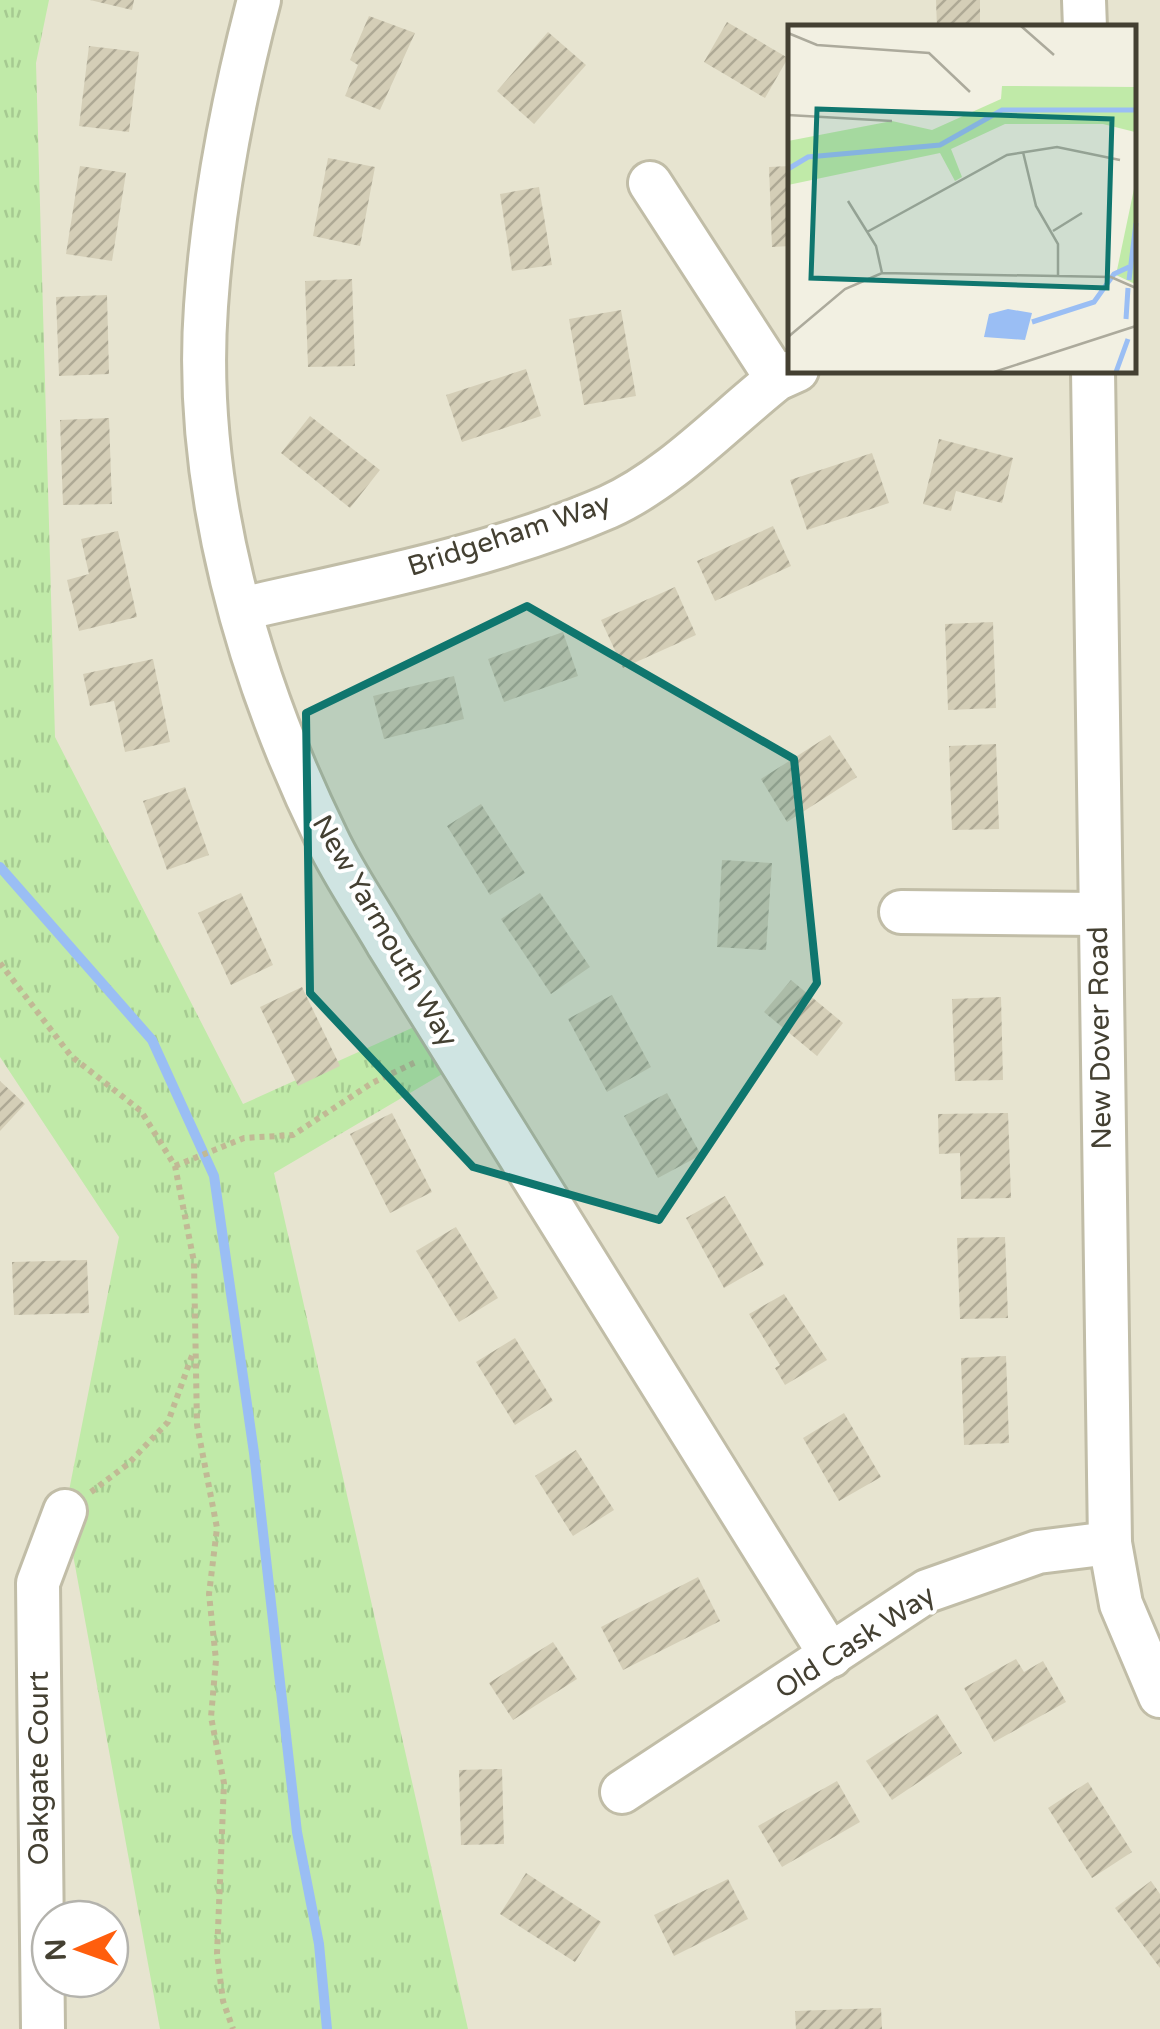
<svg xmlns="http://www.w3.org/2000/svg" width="1160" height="2029" font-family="'Varela Round',sans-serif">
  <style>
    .residential { fill: #e7e4d0; fill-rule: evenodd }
    .grass { fill: url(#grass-tufts) }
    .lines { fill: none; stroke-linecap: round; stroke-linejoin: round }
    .stream { stroke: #9abef4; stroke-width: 10 }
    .building { fill: url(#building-hatch) }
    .minor-casing { stroke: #c1bda7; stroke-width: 48 }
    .path { stroke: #c1b995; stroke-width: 6; stroke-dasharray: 5 5; stroke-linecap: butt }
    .minor { stroke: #fff; stroke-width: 42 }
    .marked { fill: #0f766e; fill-opacity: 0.2; stroke: #0f766e; stroke-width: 8; stroke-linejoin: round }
    .labels { text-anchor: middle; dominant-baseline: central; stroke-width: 8; stroke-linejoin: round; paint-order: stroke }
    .street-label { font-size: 28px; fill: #444032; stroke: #fff }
    .inset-river { fill: none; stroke: #9abef4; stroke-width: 5 }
    .inset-road { fill: none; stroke: #acaa9c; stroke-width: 2.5 }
    .view { fill: #0f766e; fill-opacity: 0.15; stroke: #0f766e; stroke-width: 5 }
    .inset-edge { fill: none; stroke: #444032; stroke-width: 5 }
  </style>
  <defs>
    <pattern id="grass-tufts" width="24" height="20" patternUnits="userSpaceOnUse" patternTransform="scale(2.5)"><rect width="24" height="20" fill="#c0eaa8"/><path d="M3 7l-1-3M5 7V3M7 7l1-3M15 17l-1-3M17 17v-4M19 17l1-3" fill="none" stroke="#a6ca91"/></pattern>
    <pattern id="building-hatch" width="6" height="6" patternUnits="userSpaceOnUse" patternTransform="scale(2.5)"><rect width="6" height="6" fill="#d4ceb7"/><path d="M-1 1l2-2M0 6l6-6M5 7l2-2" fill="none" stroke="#aea995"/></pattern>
  </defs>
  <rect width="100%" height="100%" fill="#f2f0e2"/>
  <!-- residential -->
  <path class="residential" d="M0 0H1160V2029H0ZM790 28H1132V370H790ZM50 1919H110V1979H50Z"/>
  <!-- grass -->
  <path class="grass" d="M0 0H49L36 63 55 737 243 1104 434 1018 461 1063 274 1173 468 2029H160L65 1511 119 1237 0 1057Z"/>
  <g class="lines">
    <!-- stream -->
    <path class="stream" d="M0 867 152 1040 214 1176 254 1453 297 1832 319 1944 327 2029"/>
  </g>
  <!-- building -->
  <g class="building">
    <path d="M90 0H134L132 10Z"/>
    <path d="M936 0H980V28H937Z"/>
    <path d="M369 16 415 33 380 110 345 96 358 65 350 60Z"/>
    <path d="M727 22 788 58 765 98 704 62Z"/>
    <path d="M548 32 586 65 534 124 497 91Z"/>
    <path d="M89 46 139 52 129 132 79 126Z"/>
    <path d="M328 158 375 167 360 246 313 236Z"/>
    <path d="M80 166 126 173 112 261 66 254Z"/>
    <path d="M790 166V246L772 247 769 167Z"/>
    <path d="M539 187 552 265 512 271 500 194Z"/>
    <path d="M352 279 355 366 308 367 305 281Z"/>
    <path d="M107 295 109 374 59 376 56 297Z"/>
    <path d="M621 310 636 396 584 405 569 319Z"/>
    <path d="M526 369 541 416 462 442 446 395Z"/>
    <path d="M310 416 380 470 350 508 281 453Z"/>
    <path d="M109 418 112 504 63 505 60 420Z"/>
    <path d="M939 439 1013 458 1002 503 956 491 951 511 923 504Z"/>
    <path d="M872 453 889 503 807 530 790 480Z"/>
    <path d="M773 526 791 566 715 601 697 561Z"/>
    <path d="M118 531 137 617 79 631 67 580 89 574 81 539Z"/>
    <path d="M675 587 696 635 623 668 601 620Z"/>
    <path d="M993 622 996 708 948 710 945 624Z"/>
    <path d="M563 632 578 676 504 702 488 659Z"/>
    <path d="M153 659 170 742 125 752 114 701 90 706 83 674Z"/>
    <path d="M454 676 464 719 384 739 373 696Z"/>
    <path d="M830 735 857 777 787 822 761 779Z"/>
    <path d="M996 744 999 829 952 830 949 746Z"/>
    <path d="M185 787 209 855 167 870 143 801Z"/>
    <path d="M481 804 525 873 490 895 447 826Z"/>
    <path d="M722 860 772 863 766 950 717 947Z"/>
    <path d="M241 893 273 965 231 985 198 913Z"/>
    <path d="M540 893 590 967 551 994 501 919Z"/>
    <path d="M791 980 843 1023 817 1056 764 1012Z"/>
    <path d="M302 987 340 1066 298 1086 260 1007Z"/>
    <path d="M612 995 651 1067 607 1092 568 1019Z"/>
    <path d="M1001 997 1003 1080 955 1081 952 999Z"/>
    <path d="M0 1081 25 1104 0 1131Z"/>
    <path d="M667 1093 701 1155 658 1178 624 1116Z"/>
    <path d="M392 1113 432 1192 390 1213 350 1134Z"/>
    <path d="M1008 1113 1011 1198 961 1199 960 1153 939 1154 938 1114Z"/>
    <path d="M725 1196 764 1265 724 1288 686 1218Z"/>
    <path d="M456 1227 498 1298 459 1322 416 1251Z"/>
    <path d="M1005 1237 1008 1318 960 1319 957 1238Z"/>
    <path d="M87 1260 89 1313 14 1315 12 1262Z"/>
    <path d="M784 1294 827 1360 785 1385 775 1368 780 1365 749 1314Z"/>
    <path d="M515 1338 553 1401 515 1425 476 1362Z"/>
    <path d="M1006 1356 1009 1443 964 1445 961 1358Z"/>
    <path d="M844 1413 881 1477 839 1501 803 1438Z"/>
    <path d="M576 1450 614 1510 573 1536 535 1476Z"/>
    <path d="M698 1577 720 1621 623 1670 601 1627Z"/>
    <path d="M553 1642 577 1679 513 1720 489 1683Z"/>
    <path d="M1016 1659 1024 1672 1043 1661 1066 1702 994 1742 964 1688Z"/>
    <path d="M937 1714 962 1753 892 1800 866 1761Z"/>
    <path d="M502 1769 504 1844 461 1845 459 1770Z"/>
    <path d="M837 1781 860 1822 782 1867 758 1826Z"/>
    <path d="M1088 1782 1132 1852 1092 1878 1048 1808Z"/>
    <path d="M526 1873 601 1922 575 1962 500 1914Z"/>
    <path d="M728 1879 748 1919 674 1956 654 1915Z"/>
    <path d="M1151 1881 1160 1894V1968L1115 1908Z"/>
    <path d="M881 2008 882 2029H796L795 2011Z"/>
  </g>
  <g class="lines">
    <!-- minor casing -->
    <g class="minor-casing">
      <g id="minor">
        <path d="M259 0C233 99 213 203 206 306 193 487 248 678 327 839 344 875 368 909 388 944L831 1656"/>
        <path d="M1084 0 1085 28"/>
        <path d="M650 183 777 379"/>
        <path d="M1093 370 1110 1543 1121 1604 1160 1696"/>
        <path d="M241 609C363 581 493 557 608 507 670 479 724 421 777 379L797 370"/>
        <path d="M901 912 1098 914"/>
        <path d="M622 1792 927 1591 1038 1552 1110 1543"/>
        <path d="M43 2029 38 1583 65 1511"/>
      </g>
    </g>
    <!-- path -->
    <g class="path">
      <path d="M0 963 71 1056 141 1111 175 1166 194 1262 197 1425 217 1528 209 1594 216 1660 211 1717 224 1783 217 1954 223 2001 233 2029"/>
      <path d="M175 1166 244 1138 293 1135 372 1083 418 1061"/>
      <path d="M91 1492 128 1464 168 1422 193 1353"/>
    </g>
    <!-- minor -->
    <use href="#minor" class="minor"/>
  </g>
  <!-- marked area -->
  <path class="marked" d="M527 606 794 759 817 983 659 1220 473 1167 310 993 306 713Z"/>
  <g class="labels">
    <!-- street labels -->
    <g class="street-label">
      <text transform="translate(509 535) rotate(-18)">Bridgeham Way</text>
      <text transform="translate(385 931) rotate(60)">New Yarmouth Way</text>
      <text transform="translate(1100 1038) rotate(-91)">New Dover Road</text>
      <text transform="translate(855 1642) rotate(-33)">Old Cask Way</text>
      <text transform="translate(39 1768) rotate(-90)">Oakgate Court</text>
    </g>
  </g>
  <!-- overview -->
  <g transform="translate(788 25)">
    <rect width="348" height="348" fill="#f2f0e2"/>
    <path d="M214 61 347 62V107L315 99H217L163 124 174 152 167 156 152 128 0 160V116L104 96 144 105 213 74ZM347 159V259L328 250Z" fill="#c0eaa8"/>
    <path d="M220 284 244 288 237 315 196 312 201 289Z" fill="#9abef4"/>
    <path class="inset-river" d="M0 144 20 132 152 120 214 85H348M341 255 348 198M338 294 340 263M244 297 306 277 326 249 341 242M328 347 340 314"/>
    <path class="inset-road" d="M233 1 266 30M0 8 29 20 141 28 182 67M0 90 104 96M235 127 248 181 270 219V252M60 176 88 221 94 248M265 206 294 188M79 207 219 130 269 122 332 135M0 312 57 264 94 248 323 252 348 263M206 347 348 301"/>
    <path class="view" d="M29 84 324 94 319 263 23 253Z"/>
    <rect width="348" height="348" class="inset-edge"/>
  </g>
  <!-- north arrow -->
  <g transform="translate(80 1949) rotate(268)"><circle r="48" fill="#ffffff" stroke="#b4b3ad" stroke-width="2.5"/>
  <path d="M0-8L18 38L0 25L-18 38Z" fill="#ff5e0d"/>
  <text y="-15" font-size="28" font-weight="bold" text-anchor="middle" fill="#444032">N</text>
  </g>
</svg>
